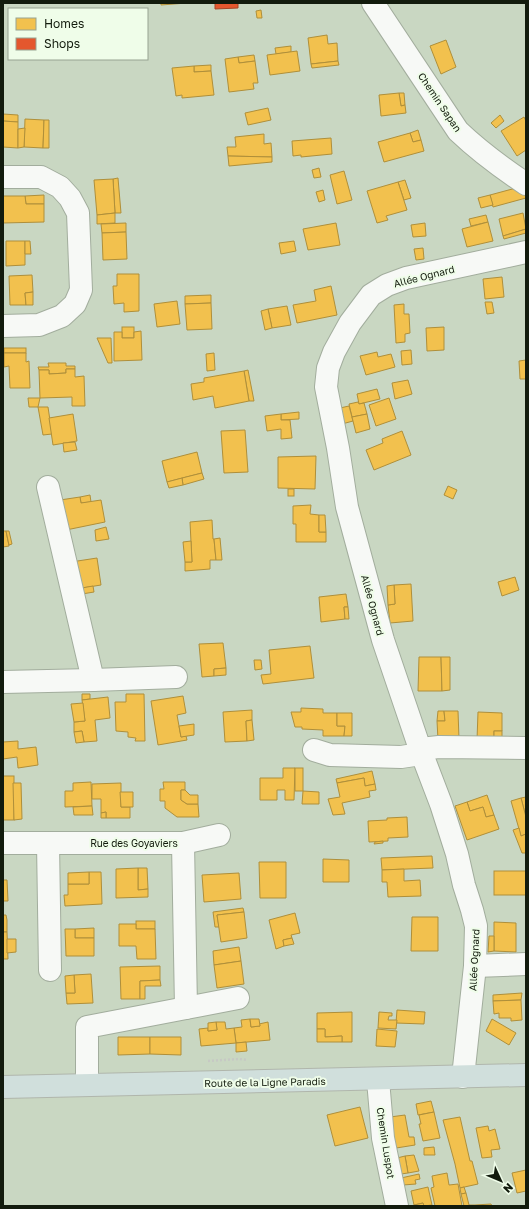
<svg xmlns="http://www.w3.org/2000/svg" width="529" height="1209" font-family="'Golos Text',sans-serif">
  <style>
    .homes { fill: #f2c14e; stroke: #af8f3a }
    .shops { fill: #e4572e; stroke: #a54524 }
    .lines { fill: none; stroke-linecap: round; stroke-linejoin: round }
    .minor-casing { stroke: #a2ad9d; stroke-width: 24 }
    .major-casing { stroke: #b0b6ac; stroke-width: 24 }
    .path { stroke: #c6c9c4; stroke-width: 2.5; stroke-dasharray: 2 2; stroke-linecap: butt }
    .minor { stroke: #f7f9f6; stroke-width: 22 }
    .major { stroke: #d0dfdc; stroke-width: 22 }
    .labels { text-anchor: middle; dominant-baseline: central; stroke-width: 4; stroke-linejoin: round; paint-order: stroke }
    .street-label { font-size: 10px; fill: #121b0d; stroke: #effde9 }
  </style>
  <rect width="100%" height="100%" fill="#c9d7c2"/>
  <!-- homes -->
  <g class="homes">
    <path d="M161 3H187L161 5Z"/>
    <path d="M261 10 262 18H257L256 11Z"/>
    <path d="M327 35 328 44 337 43 338 61 311 64 308 38Z"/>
    <path d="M446 40 456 67 441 74 430 46Z"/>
    <path d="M291 46V52L276 54 275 48Z"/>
    <path d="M297 51 300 71 270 75 267 55Z"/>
    <path d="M254 55 255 61 239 63 238 57Z"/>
    <path d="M238 57 239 63 255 61 258 83H253L254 89 229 92 225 59Z"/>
    <path d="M338 61 339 65 312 68 311 64Z"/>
    <path d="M211 65V71L194 72V66Z"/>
    <path d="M194 66V72L211 71 214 95 182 98V95L176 96 172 68Z"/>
    <path d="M399 93H404L405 105 401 106Z"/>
    <path d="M399 93 401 106 405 105 406 113 381 116 379 95Z"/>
    <path d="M268 108 271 120 248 125 245 113Z"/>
    <path d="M3 114 18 115V122L3 121Z"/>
    <path d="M500 115 504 121 496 128 491 123Z"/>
    <path d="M524 117 526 121V150L517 156 501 131Z"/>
    <path d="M25 119 44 120 43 148 24 147Z"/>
    <path d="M44 120H49V148H43Z"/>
    <path d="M3 121 18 122V148L3 147Z"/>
    <path d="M25 128 24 147 18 148V129Z"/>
    <path d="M418 130 421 140 413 142 410 133Z"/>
    <path d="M410 133 413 142 421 140 424 151 384 162 378 142Z"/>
    <path d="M264 134V144L271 143 272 157 228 156 227 147H236L235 137Z"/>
    <path d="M331 138 332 154 301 157V155L293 156 292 141Z"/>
    <path d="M228 156 272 157V162L229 166Z"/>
    <path d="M319 168 321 177 314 178 312 170Z"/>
    <path d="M344 171 352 200 337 204 330 175Z"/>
    <path d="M118 178 121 213H115L113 179Z"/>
    <path d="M113 179 115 213 97 215 94 180Z"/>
    <path d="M405 180 411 198 404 200 398 182Z"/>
    <path d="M398 182 407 210 386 216 388 220 377 223 367 191Z"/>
    <path d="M516 188 526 195V198L493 207 490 195Z"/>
    <path d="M323 190 325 200 319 202 316 192Z"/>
    <path d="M44 195V204H26L25 196Z"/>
    <path d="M490 195 493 205 481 208 478 198Z"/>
    <path d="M3 196H25L26 204H44V222L3 223Z"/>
    <path d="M115 213V223L97 224V215Z"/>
    <path d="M523 213 526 229 503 236 499 219Z"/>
    <path d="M486 215 488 222 471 226 469 219Z"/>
    <path d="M488 222 493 241 467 247 462 229Z"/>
    <path d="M126 223V232L102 233 101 224Z"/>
    <path d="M336 223 340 245 308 250 303 229Z"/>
    <path d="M425 223 426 236 413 237 411 225Z"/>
    <path d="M526 229V233L504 239 503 236Z"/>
    <path d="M126 232 127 259 103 260 102 233Z"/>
    <path d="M6 241H25V265L6 266Z"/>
    <path d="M25 241H30L31 254H25Z"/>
    <path d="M294 241 296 251 281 254 279 243Z"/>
    <path d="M423 248 424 259 416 260 414 249Z"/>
    <path d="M117 274H139V311L124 312V303L114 304 113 286H117Z"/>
    <path d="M32 275 33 292 25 293 26 305H10L9 276Z"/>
    <path d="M502 277 504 297 485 299 483 279Z"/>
    <path d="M331 286 337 315 297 323 293 305 316 301 314 290Z"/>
    <path d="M33 292V305H26L25 293Z"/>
    <path d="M211 295V303L185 304V296Z"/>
    <path d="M177 301 180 324 157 327 154 304Z"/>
    <path d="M485 302H492L494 313 487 314Z"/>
    <path d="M211 303 212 329 187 330 185 304Z"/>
    <path d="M404 304V314H409L410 333 405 334V342L396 343 394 305Z"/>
    <path d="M287 306 291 325 272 328 268 309Z"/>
    <path d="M268 309 272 328 265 330 261 311Z"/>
    <rect x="122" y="327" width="12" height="11"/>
    <path d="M444 327V350L427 351 426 328Z"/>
    <path d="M141 331 142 360 114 361V332H122V338H134V332Z"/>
    <path d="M97 338H111L112 363H108Z"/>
    <rect x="4" y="348" width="22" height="5"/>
    <path d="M411 350 412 364 402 365 401 351Z"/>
    <path d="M377 352 378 357 391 354 395 367 366 375 360 356Z"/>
    <path d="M4 353H26V362L29 361 30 388H10L9 366 4 367Z"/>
    <path d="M214 353 215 370 207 371 206 354Z"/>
    <path d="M526 360V379H520L519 361Z"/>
    <path d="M48 363H66V366H75V369H66V373L49 374V370H39L38 367H49Z"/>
    <path d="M66 369H75V377L84 376 85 406H72V397L40 398 39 370H49V374L66 373Z"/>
    <path d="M248 370 254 401H249L244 371Z"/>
    <path d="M244 371 249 401 215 408 213 396 193 400 191 384 204 382V378Z"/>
    <path d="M408 380 412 394 395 399 392 383Z"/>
    <path d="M377 389 380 399 359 404 357 394Z"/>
    <path d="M28 398H40L38 407H29Z"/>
    <path d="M389 398 396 419 376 426 369 405Z"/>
    <path d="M358 402 359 404 364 403 367 414 352 417 349 404Z"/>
    <path d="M349 406 353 421 342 424 340 408Z"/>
    <path d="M38 407H48L52 434 43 435Z"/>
    <path d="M299 412V419L281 420V414Z"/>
    <path d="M73 414 77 441 53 445 49 418Z"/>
    <path d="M281 414V420H290L292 438 281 439V429L267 431 265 416Z"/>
    <path d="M367 414 370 429 356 433 352 417Z"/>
    <path d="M245 430 248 472 224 473 221 431Z"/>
    <path d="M402 431 411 455 374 470 366 450 383 443 382 439Z"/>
    <path d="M75 442 77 450 64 452 63 443Z"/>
    <path d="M197 452 202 473 167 482 162 461Z"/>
    <path d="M316 456 315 489 278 488V457Z"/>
    <path d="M202 473 204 479 183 485 182 478Z"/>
    <path d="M182 478 183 485 169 488 167 482Z"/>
    <path d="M448 486 457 490 453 499 444 495Z"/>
    <rect x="288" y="489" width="6" height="7"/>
    <path d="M90 495 91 502 81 503 80 497Z"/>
    <path d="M80 497 81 503 101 500 105 522 66 530 60 500Z"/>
    <path d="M311 505 310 514 319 515V532H326V542H296V524H293V506Z"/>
    <path d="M319 515H325L326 532H319Z"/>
    <path d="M212 520 213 539H214L216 560H210V569L185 571V562H192L190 522Z"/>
    <path d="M106 527 109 539 96 541 95 530Z"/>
    <path d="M3 531H6L9 546 3 547Z"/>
    <path d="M6 531H9L12 544 9 545Z"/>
    <path d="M220 538 222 560H216L214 539Z"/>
    <path d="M191 541 192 562H185L183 542Z"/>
    <path d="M97 558 101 585 76 589 71 562Z"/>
    <path d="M515 577 519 590 502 596 498 582Z"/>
    <path d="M411 584 413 621 390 623 388 605 395 604 394 585Z"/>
    <path d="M394 585 395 604 388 605 387 586Z"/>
    <path d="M93 586 94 592 76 595V589Z"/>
    <path d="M346 594 348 607H344L345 619 321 622 319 597Z"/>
    <path d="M344 607H348L349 619H345Z"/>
    <path d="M223 643 226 668 214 669V676L202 677 199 644Z"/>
    <path d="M310 646 314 678 263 684 261 675 271 674 269 650Z"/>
    <path d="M419 657H441L442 691H418Z"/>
    <path d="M441 657H450V690L442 691Z"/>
    <path d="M254 660H261L262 669 255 670Z"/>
    <path d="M226 668V675L214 676V669Z"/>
    <path d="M82 694H90V699L82 700Z"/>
    <path d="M126 694H144L145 741H135L136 738 128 737V732L116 731 115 702H126Z"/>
    <path d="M183 696 186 713 177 715 181 737 186 736 187 740 158 745 151 701Z"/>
    <path d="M108 697 110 718 95 720 97 741 84 742 82 731 74 732V722L85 721 82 700Z"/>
    <path d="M83 703 85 721 74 722 71 704Z"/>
    <path d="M301 708 323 709V713H337V726H345L344 736H323V730L302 729V727H295L291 712H301Z"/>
    <path d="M252 710V720L246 721 247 741 225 742 223 712Z"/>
    <path d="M438 711H444L445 721H437Z"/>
    <path d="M444 711H458L459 739 438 740 437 721H445Z"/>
    <path d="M478 712 502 713V731H494V740H477Z"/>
    <path d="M337 713H352V736H344L345 726H337Z"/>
    <path d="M252 720 254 740 247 741 246 721Z"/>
    <path d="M194 724V735L181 737 179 726Z"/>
    <path d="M82 731 84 742 76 743 74 732Z"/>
    <rect x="494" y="731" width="8" height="9"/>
    <path d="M18 741V749L36 747 38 765 18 768 17 757 3 759V742Z"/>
    <path d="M283 768H295L294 800H285V790H277V800H260V778H283Z"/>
    <rect x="295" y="768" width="8" height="23"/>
    <path d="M372 771 375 784 365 786 364 778 337 783 336 779Z"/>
    <rect x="3" y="776" width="11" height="44"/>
    <path d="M364 778 365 786 375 784 376 790 369 791 370 797 342 803 345 814 333 815 328 799 340 797 337 783Z"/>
    <path d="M91 782 92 806 65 807V791H73V783Z"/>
    <path d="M163 782H185V790H181V800L187 804H198L199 817H177L165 808V801H160V789H164Z"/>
    <path d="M13 783H21L22 819 14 820Z"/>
    <path d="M121 783V807H130V818H106V812L101 813V799H92V784Z"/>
    <path d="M181 790H185L190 795H198V804H187L181 800Z"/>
    <path d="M303 791 319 792V804H302Z"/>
    <path d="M120 792H133V807H121Z"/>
    <path d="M487 795 494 815 486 817 483 807 470 811 467 802Z"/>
    <path d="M526 797V817L521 798Z"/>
    <path d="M521 798 526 817V834L521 836 511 801Z"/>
    <path d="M467 802 470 811 483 807 486 817 494 815 499 829 467 840 455 806Z"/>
    <path d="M92 806 93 815H74L73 807Z"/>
    <path d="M106 812V818H101V813Z"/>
    <path d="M407 817 408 837 388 838V841L369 842 368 821 387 820V818Z"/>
    <path d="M519 828 521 836 526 834V853H522L513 830Z"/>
    <path d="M383 841V843L374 844 375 842Z"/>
    <path d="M432 856 433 868 382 870 381 858Z"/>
    <path d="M323 859 349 860V882H323Z"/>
    <path d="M259 862H286V898H260Z"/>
    <path d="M138 868H147L148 889 138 890Z"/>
    <path d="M138 868V890L148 889V897L116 898V869Z"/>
    <path d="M404 869V881L420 880 421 896 388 897 387 882H382V870Z"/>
    <rect x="494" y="871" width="32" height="24"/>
    <path d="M89 872H101L102 904 65 906 64 895H68V884H89Z"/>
    <path d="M89 872V884H68V873Z"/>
    <path d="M239 873 241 899 204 902 202 875Z"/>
    <path d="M3 880H7L8 901H3Z"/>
    <path d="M243 908 244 912 217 915 219 927H215L213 912Z"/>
    <path d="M244 912 247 938 221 942 217 915Z"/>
    <path d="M295 913 300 933 291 935 292 938 283 940 284 946 276 949 269 920Z"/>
    <path d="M3 915H6L7 920V932H3Z"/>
    <path d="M412 917H438V951H411Z"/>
    <rect x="136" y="921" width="19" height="8"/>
    <path d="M494 922 516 923V952L494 951Z"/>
    <path d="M119 924H136V929H155L156 959H137L136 946H119Z"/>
    <path d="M94 928V938H75V929Z"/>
    <path d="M65 929H75V938H94V956H66Z"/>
    <path d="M3 932H7L8 959H3Z"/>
    <path d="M489 936H494V951L488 952Z"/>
    <path d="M292 938 294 944 284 946 283 940Z"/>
    <path d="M7 939H16V952L7 953Z"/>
    <path d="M239 947 241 961 214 965 213 951Z"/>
    <path d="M241 961 244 984 217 988 214 965Z"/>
    <path d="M160 966V980L140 981V999H121L120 967Z"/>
    <path d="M91 974 93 1003 67 1004 66 993H75L74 975Z"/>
    <path d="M74 975 75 993H66L65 976Z"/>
    <path d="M160 980 161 986H145V999H140V981Z"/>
    <path d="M522 993 521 1000 493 1001V995Z"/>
    <path d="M521 1000 522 1020 511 1021V1018H499V1013L494 1014 493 1001Z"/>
    <path d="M397 1010 425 1012 424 1024 396 1023Z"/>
    <path d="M352 1012V1042H342V1036L325 1037V1029H317V1013Z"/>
    <path d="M379 1012 392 1013V1016H389L388 1020H397L396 1029 378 1028Z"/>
    <path d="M250 1019 251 1027 260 1026 259 1024 268 1022 270 1040 236 1043 234 1028 242 1027 241 1020Z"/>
    <path d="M250 1019H259L260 1026 251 1027Z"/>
    <path d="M492 1019 516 1033 509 1045 486 1031Z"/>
    <path d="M216 1022H225L226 1029 234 1028 236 1043 201 1046 199 1029 208 1028V1031L217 1030Z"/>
    <path d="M216 1022 217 1030 208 1031V1023Z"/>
    <path d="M317 1029H325V1037L342 1036V1042H317Z"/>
    <path d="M377 1029 397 1031 395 1047 376 1046Z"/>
    <path d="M118 1037H150V1054L118 1055Z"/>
    <path d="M150 1037H181V1055L150 1054Z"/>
    <path d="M246 1042 247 1051 236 1052V1043Z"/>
    <path d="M431 1101 434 1112 418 1115 416 1104Z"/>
    <path d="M360 1107 368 1138 335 1146 327 1115Z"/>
    <path d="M434 1112 440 1138 423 1141 419 1124H421L419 1115Z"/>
    <path d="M405 1115 409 1137H414L415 1145 390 1149V1117Z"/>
    <path d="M460 1117 470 1161H472L478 1184 460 1188 455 1164 443 1120Z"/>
    <path d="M488 1126 489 1131 495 1129 500 1149 491 1150 492 1157 482 1158 476 1128Z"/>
    <path d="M434 1147 435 1155H424V1148Z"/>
    <path d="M414 1155 419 1171 408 1173 405 1156Z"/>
    <path d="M405 1156 408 1173 401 1174 397 1158Z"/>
    <path d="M526 1170V1191L517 1193 512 1173Z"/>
    <path d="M447 1173 449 1185 458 1184 462 1206H435L431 1188 434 1187 432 1176Z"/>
    <path d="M419 1174 420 1179 415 1180 416 1184 403 1185 401 1178Z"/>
    <path d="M428 1187 432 1205 424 1206 423 1203 414 1205 411 1191Z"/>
    <path d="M464 1187 466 1193 461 1194 460 1188Z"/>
    <path d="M466 1193 469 1205H475V1206H464L461 1194Z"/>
    <path d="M423 1203 424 1206H415L414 1205Z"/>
    <path d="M491 1204 492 1206H475V1205Z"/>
  </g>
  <!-- shops -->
  <path class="shops" d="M215 3H238V8L215 9Z"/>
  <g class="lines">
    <!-- minor casing -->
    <g class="minor-casing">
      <g id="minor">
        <path d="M373 3 458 131C479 151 502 168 526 184"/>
        <path d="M3 177H41L60 187 70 198 78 213 81 290 75 304 62 316 39 325 3 326"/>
        <path d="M48 487 93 680"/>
        <path d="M3 682 93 680 176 677"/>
        <path d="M420 749 439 747 526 748"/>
        <path d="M314 750 330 755 401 757 421 754"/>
        <path d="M3 843H183L219 835"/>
        <path d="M48 843 50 970"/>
        <path d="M475 966 526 964"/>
        <path d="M186 1008 238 998"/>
        <path d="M463 1077 475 966 476 926 472 910 464 885 457 854 441 804 420 749 383 640 347 507 338 448 326 387 328 368 334 352 350 323 371 295 387 285 406 278 526 252"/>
        <path d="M378 1080 383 1138 397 1206"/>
        <path d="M87 1085V1027L186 1008 183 843"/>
      </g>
    </g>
    <!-- major casing -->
    <g class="major-casing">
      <path id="major" d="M3 1087 526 1075"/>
    </g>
    <!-- path -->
    <path class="path" d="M208 1061 239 1059 247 1060"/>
    <!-- minor -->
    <use href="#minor" class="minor"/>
    <!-- major -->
    <use href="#major" class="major"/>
  </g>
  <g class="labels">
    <!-- street labels -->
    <g class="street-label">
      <text transform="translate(440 102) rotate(56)">Chemin Sapan</text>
      <text transform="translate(424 276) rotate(-14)">Allée Ognard</text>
      <text transform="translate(373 605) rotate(75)">Allée Ognard</text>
      <text x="134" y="843">Rue des Goyaviers</text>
      <text transform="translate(474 960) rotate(-87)">Allée Ognard</text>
      <text transform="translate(265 1082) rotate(-1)">Route de la Ligne Paradis</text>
      <text transform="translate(386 1143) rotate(81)">Chemin Luspot</text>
    </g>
  </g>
  <!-- border -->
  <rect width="529" height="1209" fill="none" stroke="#121b0d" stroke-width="8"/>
  <!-- legend -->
  <rect x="8" y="8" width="140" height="52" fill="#effde9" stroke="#97a391"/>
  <rect x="16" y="18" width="20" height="12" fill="#f2c14e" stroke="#97a391"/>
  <text x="44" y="28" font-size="12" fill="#121b0d">Homes</text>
  <rect x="16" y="38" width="20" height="12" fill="#e4572e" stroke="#97a391"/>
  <text x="44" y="48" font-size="12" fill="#121b0d">Shops</text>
  <!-- north arrow -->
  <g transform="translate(501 1181) rotate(134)" stroke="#effde9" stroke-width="3" paint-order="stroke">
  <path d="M0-3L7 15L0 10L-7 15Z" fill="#121b0d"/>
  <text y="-6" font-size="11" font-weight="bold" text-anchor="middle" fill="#121b0d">N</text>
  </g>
</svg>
